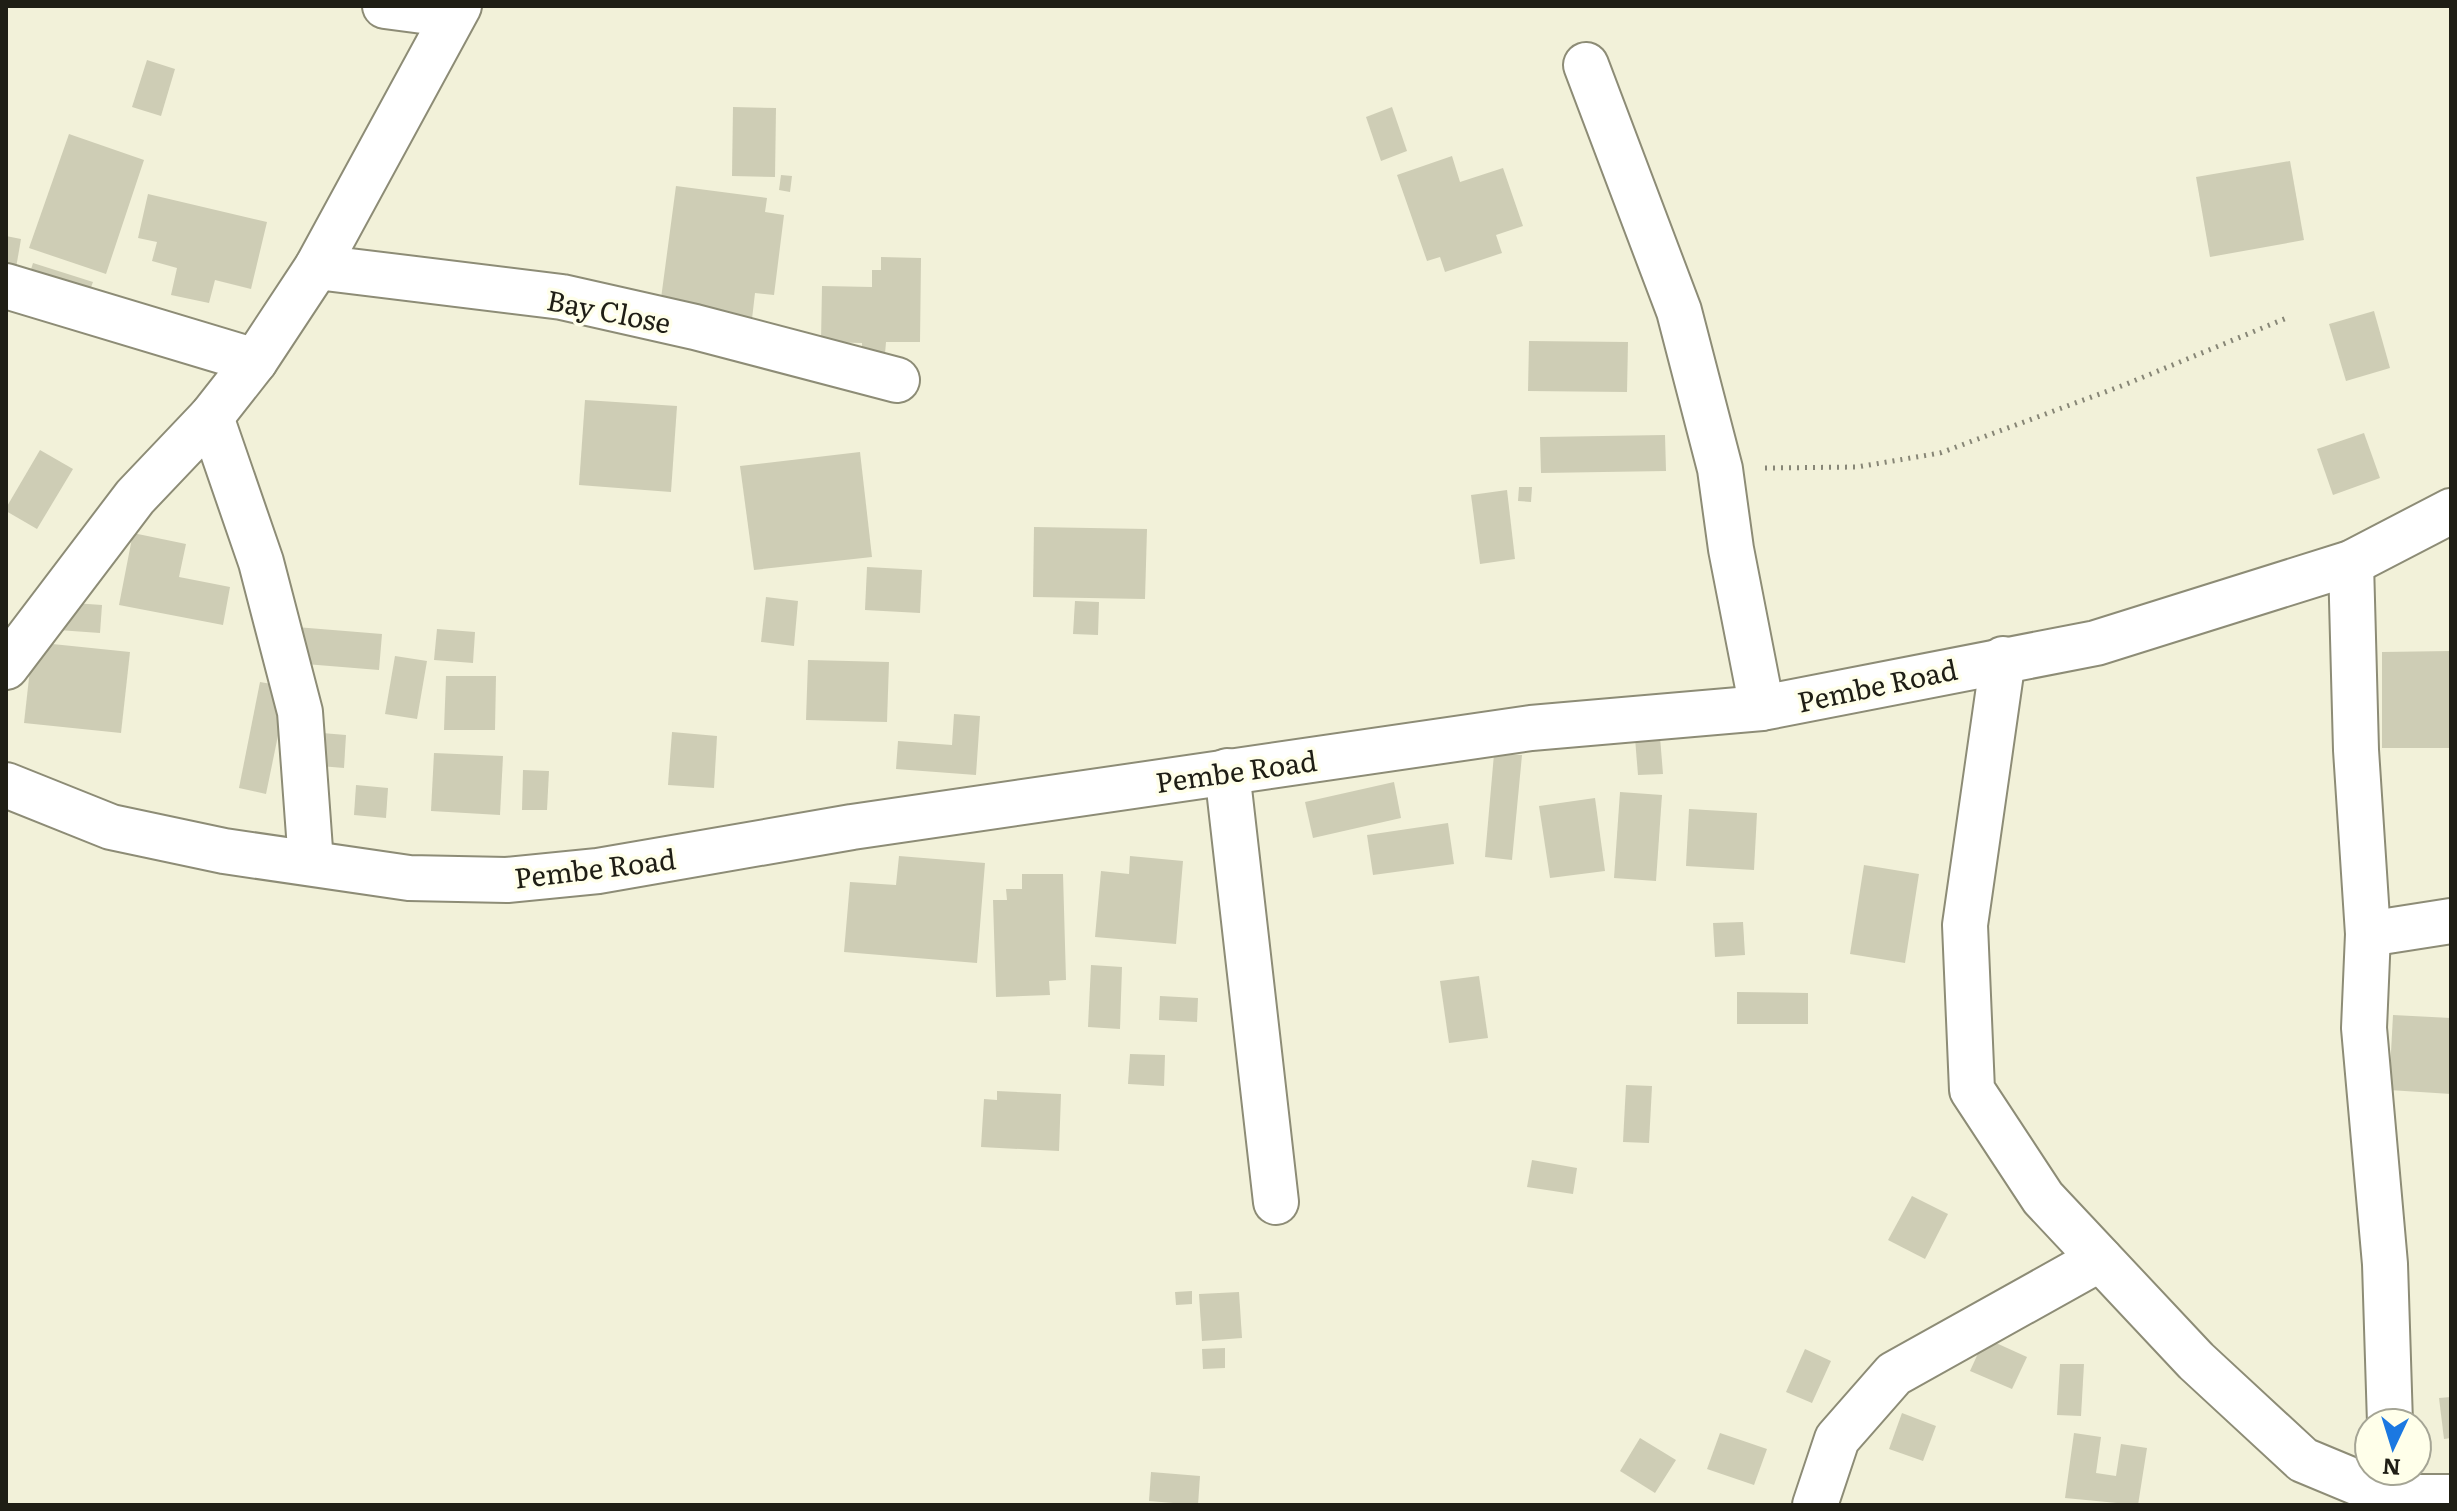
<svg xmlns="http://www.w3.org/2000/svg" width="2457" height="1511" font-family="Literata,serif">
  <style>
    .building { fill: #cecdb5 }
    .lines { fill: none; stroke-linecap: round; stroke-linejoin: round }
    .minor-casing { stroke: #8d8c76; stroke-width: 48 }
    .path { stroke: #878676; stroke-width: 5; stroke-dasharray: 2 6; stroke-linecap: butt }
    .minor { stroke: #fff; stroke-width: 44 }
    .labels { text-anchor: middle; dominant-baseline: central; stroke-width: 7; stroke-linejoin: round; paint-order: stroke }
    .street-label { font-size: 28px; fill: #1f1e15; stroke: #ffffea }
  </style>
  <rect width="100%" height="100%" fill="#f2f1d9"/>
  <!-- building -->
  <g class="building">
    <path d="M147 60 175 69 161 116 132 107Z"/>
    <path d="M733 107 776 108 775 177 732 176Z"/>
    <path d="M1392 107 1407 151 1381 161 1366 117Z"/>
    <path d="M69 134 144 160 106 274 29 248Z"/>
    <path d="M1452 156 1460 182 1503 168 1523 226 1496 235 1502 253 1445 272 1440 257 1427 261 1397 175Z"/>
    <path d="M2290 161 2304 240 2210 257 2196 177Z"/>
    <path d="M781 175 792 176 790 192 779 190Z"/>
    <path d="M676 186 767 198 765 212 784 215 774 295 755 293 752 319 660 306Z"/>
    <path d="M148 194 267 222 251 289 215 280 209 303 171 295 177 268 152 261 157 242 138 238Z"/>
    <path d="M6 236 21 239 16 268 6 266Z"/>
    <path d="M881 257 921 258 920 342H886L885 354 862 353V343L821 342 822 286 872 287V270H881Z"/>
    <path d="M33 263 93 282 87 298 28 279Z"/>
    <path d="M2374 311 2390 368 2346 381 2329 324Z"/>
    <path d="M1529 341 1628 342 1627 392 1528 391Z"/>
    <path d="M585 400 677 406 671 492 579 485Z"/>
    <path d="M2364 433 2380 478 2333 495 2317 449Z"/>
    <path d="M1665 435 1666 471 1541 473 1540 437Z"/>
    <path d="M40 450 73 469 37 529 6 511V508Z"/>
    <path d="M860 452 872 557 754 570 740 466Z"/>
    <path d="M1519 487H1532L1531 502 1518 501Z"/>
    <path d="M1507 490 1515 559 1480 564 1471 495Z"/>
    <path d="M1034 527 1147 529 1145 599 1033 597Z"/>
    <path d="M133 533 186 544 179 577 230 587 223 625 119 605Z"/>
    <path d="M867 567 922 570 920 613 865 610Z"/>
    <path d="M766 597 798 601 794 646 761 642Z"/>
    <path d="M1075 601 1099 602 1098 635 1073 634Z"/>
    <path d="M60 602 102 605 100 633 58 630Z"/>
    <path d="M296 627 382 634 379 670 293 663Z"/>
    <path d="M437 629 475 632 473 663 434 660Z"/>
    <path d="M33 642 130 652 121 733 24 723Z"/>
    <path d="M2451 651V748H2382V652Z"/>
    <path d="M395 656 427 661 417 719 385 714Z"/>
    <path d="M808 660 889 662 887 722 806 720Z"/>
    <path d="M446 676H496L495 730H444Z"/>
    <path d="M260 682 288 687 266 794 239 788Z"/>
    <path d="M954 714 980 716 976 775 896 769 898 741 952 745Z"/>
    <path d="M672 732 717 736 714 788 668 785Z"/>
    <path d="M322 733 346 735 344 768 320 766Z"/>
    <path d="M1660 737 1663 774 1638 775 1635 738Z"/>
    <path d="M434 753 503 756 500 815 431 811Z"/>
    <path d="M1494 754 1522 755 1512 860 1485 857Z"/>
    <path d="M523 770 549 771 547 810H522Z"/>
    <path d="M1394 782 1401 818 1313 838 1305 802Z"/>
    <path d="M356 785 388 788 386 818 354 815Z"/>
    <path d="M1620 792 1662 795 1656 881 1614 878Z"/>
    <path d="M1595 798 1605 871 1550 878 1539 806Z"/>
    <path d="M1689 809 1757 813 1754 870 1686 866Z"/>
    <path d="M1448 823 1454 864 1373 875 1367 835Z"/>
    <path d="M899 856 985 863 977 963 844 952 850 882 896 885Z"/>
    <path d="M1130 856 1183 861 1176 944 1095 937 1101 871 1129 874Z"/>
    <path d="M1864 865 1919 874 1905 963 1850 954Z"/>
    <path d="M1022 874H1063L1066 980 1049 981 1050 995 996 997 993 900H1007L1006 889H1022Z"/>
    <path d="M1743 922 1745 955 1715 957 1713 923Z"/>
    <path d="M1091 965 1122 967 1120 1029 1088 1027Z"/>
    <path d="M1479 976 1488 1038 1449 1043 1440 981Z"/>
    <path d="M1737 992 1808 993V1024H1737Z"/>
    <path d="M1160 996 1198 998 1197 1022 1159 1020Z"/>
    <path d="M2393 1015 2451 1018V1094L2389 1090Z"/>
    <path d="M1130 1054 1165 1055 1164 1086 1128 1084Z"/>
    <path d="M1626 1085 1652 1086 1649 1143 1623 1142Z"/>
    <path d="M997 1091 1061 1094 1059 1151 981 1147 984 1099 997 1100Z"/>
    <path d="M1532 1160 1577 1168 1573 1194 1527 1187Z"/>
    <path d="M1912 1196 1948 1214 1925 1259 1888 1240Z"/>
    <path d="M1192 1291V1304L1176 1305 1175 1292Z"/>
    <path d="M1239 1292 1242 1338 1202 1341 1199 1294Z"/>
    <path d="M1985 1338 2027 1357 2012 1389 1970 1371Z"/>
    <path d="M1225 1348V1368L1203 1369 1202 1349Z"/>
    <path d="M1805 1349 1831 1361 1812 1403 1786 1392Z"/>
    <path d="M2060 1364H2084L2081 1416 2057 1415Z"/>
    <path d="M2451 1397V1438L2444 1439 2439 1398Z"/>
    <path d="M1902 1413 1936 1426 1923 1461 1889 1449Z"/>
    <path d="M1720 1433 1767 1449 1754 1485 1707 1469Z"/>
    <path d="M2074 1433 2101 1437 2096 1473 2116 1476 2121 1444 2147 1448 2138 1505 2065 1498Z"/>
    <path d="M1640 1438 1676 1460 1655 1493 1620 1471Z"/>
    <path d="M1151 1472 1200 1476 1198 1505 1149 1501Z"/>
  </g>
  <g class="lines">
    <!-- minor casing -->
    <g class="minor-casing">
      <g id="minor">
        <path d="M385 6 453 15"/>
        <path d="M1586 65 1679 311 1720 469 1731 549 1762 708"/>
        <path d="M317 267 562 297 695 327 897 380"/>
        <path d="M6 286 255 361"/>
        <path d="M211 417 261 562 300 712 311 863"/>
        <path d="M2351 563 2356 750 2368 934 2364 1028 2385 1264 2390 1423"/>
        <path d="M2003 659 1965 925 1972 1090 2043 1198 2196 1361 2303 1460 2392 1497H2451"/>
        <path d="M6 667 135 497 211 417 255 361 317 267 459 6"/>
        <path d="M1227 771 1276 1202"/>
        <path d="M6 785 111 827 224 851 409 878 507 880 598 871 852 827 1531 728 1762 708 2096 643 2351 563 2451 511"/>
        <path d="M2368 934 2451 921"/>
        <path d="M1815 1505 1837 1439 1894 1374 2100 1259"/>
      </g>
    </g>
    <!-- path -->
    <path class="path" d="M1765 468 1857 467 1940 453 2124 385 2289 317"/>
    <!-- minor -->
    <use href="#minor" class="minor"/>
  </g>
  <g class="labels">
    <!-- street labels -->
    <g class="street-label">
      <text transform="translate(609 310) rotate(11)">Bay Close</text>
      <text transform="translate(1877 684) rotate(-12)">Pembe Road</text>
      <text transform="translate(1236 770) rotate(-8)">Pembe Road</text>
      <text transform="translate(595 867) rotate(-7)">Pembe Road</text>
    </g>
  </g>
  <!-- border -->
  <rect width="2457" height="1511" fill="none" stroke="#1f1e15" stroke-width="16"/>
  <!-- north arrow -->
  <g transform="translate(2393 1447) rotate(184)"><circle r="38" fill="#ffffea" stroke="#a5a595" stroke-width="2"/>
  <path d="M0-6L14 30L0 20L-14 30Z" fill="#1b78e1"/>
  <text y="-12" font-size="22" font-weight="bold" text-anchor="middle" fill="#1f1e15">N</text>
  </g>
</svg>
